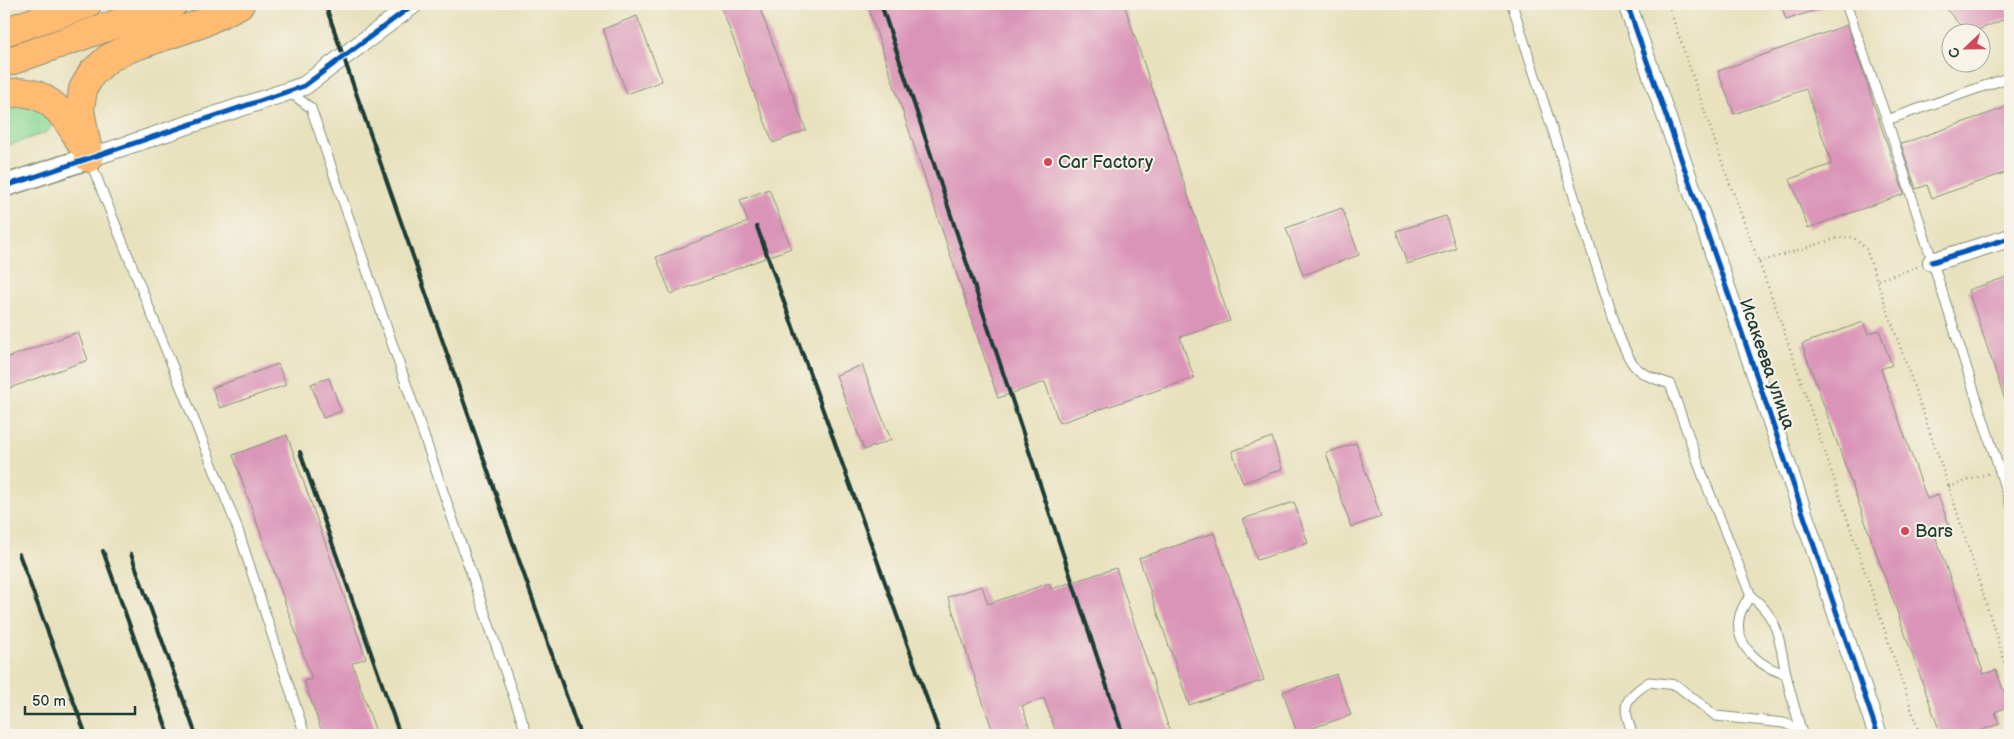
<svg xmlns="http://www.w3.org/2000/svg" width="2014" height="739" font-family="'Balsamiq Sans',sans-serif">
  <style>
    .green { fill: #8ed996; stroke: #568b65 }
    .building { fill: #da94b8 }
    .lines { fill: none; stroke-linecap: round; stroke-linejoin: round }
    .service-casing { stroke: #848f78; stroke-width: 11 }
    .minor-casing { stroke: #848f78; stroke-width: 20 }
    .tertiary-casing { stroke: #848f78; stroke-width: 24 }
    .primary-casing { stroke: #848f78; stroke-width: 30 }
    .path { stroke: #848f78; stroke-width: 2.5; stroke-dasharray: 1 4; stroke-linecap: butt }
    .service { stroke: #fff; stroke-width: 9 }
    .minor { stroke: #fff; stroke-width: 18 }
    .tertiary { stroke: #fff; stroke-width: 21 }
    .primary { stroke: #ffbb71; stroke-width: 28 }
    .rail { stroke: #1f3d34; stroke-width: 4 }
    .cycleway-casing { stroke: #f7f3e8; stroke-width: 8 }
    .cycleway { stroke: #0057b8; stroke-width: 5 }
    .poi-dot { fill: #d1495b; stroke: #f7f3e8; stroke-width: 2 }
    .labels { text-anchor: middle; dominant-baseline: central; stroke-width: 4; stroke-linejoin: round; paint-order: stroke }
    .poi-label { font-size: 18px; fill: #1f3d34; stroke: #f7f3e8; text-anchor: start }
    .street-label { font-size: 18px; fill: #1f3d34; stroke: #f7f3e8 }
  </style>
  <rect width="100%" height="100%" fill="#f7f3e8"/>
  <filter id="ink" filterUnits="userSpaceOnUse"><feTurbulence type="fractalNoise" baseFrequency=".02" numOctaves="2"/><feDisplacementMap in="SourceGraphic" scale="10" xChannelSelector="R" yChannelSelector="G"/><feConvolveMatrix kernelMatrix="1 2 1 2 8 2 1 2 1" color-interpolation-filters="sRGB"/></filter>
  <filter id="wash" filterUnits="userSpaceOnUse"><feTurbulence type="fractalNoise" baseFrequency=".0096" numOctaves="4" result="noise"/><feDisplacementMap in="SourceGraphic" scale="20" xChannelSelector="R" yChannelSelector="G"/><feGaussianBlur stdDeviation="1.12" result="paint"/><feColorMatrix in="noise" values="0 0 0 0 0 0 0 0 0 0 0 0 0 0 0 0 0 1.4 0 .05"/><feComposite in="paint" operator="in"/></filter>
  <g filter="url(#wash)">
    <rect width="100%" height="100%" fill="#e8e1bd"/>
    <!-- green -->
    <path class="green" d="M27 100 54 123 47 132 4 147V102Z"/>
    <g id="blocks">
      <!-- building -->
      <g class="building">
        <path d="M720 4H758L806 130 773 143Z"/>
        <path d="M867 4H1124L1230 321 1180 337 1194 378 1059 423 1045 382 998 398Z"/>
        <path d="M1781 4H1828V6L1786 20Z"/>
        <path d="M1942 4H2003L2010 17 1973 32H1966Z"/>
        <path d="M637 16 662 81 627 94 603 29Z"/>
        <path d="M1847 25 1904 194 1808 228 1790 179 1832 164 1806 89 1734 114 1718 71Z"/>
        <path d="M2010 106V171L1932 198 1927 185 1916 189 1901 144Z"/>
        <path d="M769 189 791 248 671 294 656 257 748 222 740 200Z"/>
        <path d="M1342 208 1359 255 1303 275 1286 228Z"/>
        <path d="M1446 216 1456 249 1407 264 1396 231Z"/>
        <path d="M2010 276V408L2008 409 1968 290Z"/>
        <path d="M1863 322 1868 334 1879 330 1892 365 1881 369 1927 499 1938 495 1950 528 1934 533 1984 674 1996 670 2009 706 1995 712 1999 724 1968 735H1941L1802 344Z"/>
        <path d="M78 332 88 360 4 390V359Z"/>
        <path d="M278 364 286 385 220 408 212 388Z"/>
        <path d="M862 365 891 440 864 450 836 375Z"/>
        <path d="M329 378 341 411 323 418 311 384Z"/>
        <path d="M287 435 366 658 352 663 377 735H323L304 681 312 679 233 455Z"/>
        <path d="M1272 437 1282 469 1243 483 1232 451Z"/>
        <path d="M1356 443 1381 517 1351 527 1326 453Z"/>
        <path d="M1294 502 1308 543 1257 560 1243 519Z"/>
        <path d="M1214 533 1264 680 1189 705 1139 558Z"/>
        <path d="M1116 568 1171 735H1057L1044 698 1022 706 1032 735H994L948 597 982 586 988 604 1049 583 1051 589Z"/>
        <path d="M1336 674 1351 715 1297 733 1283 692Z"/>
      </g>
    </g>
  </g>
  <g filter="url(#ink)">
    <use href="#blocks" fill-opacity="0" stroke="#848f78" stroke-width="1"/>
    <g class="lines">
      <!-- service casing -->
      <g class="service-casing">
        <g id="service">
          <path d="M1512 4 1619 336C1634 371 1635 372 1670 384L1704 479 1751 596C1780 619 1779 641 1786 674 1790 693 1796 712 1801 730"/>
          <path d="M1846 4 1887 120 2010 503"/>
          <path d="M288 91 311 108 527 735"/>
          <path d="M1887 120 2010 77"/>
          <path d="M90 161 236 524 305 735"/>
          <path d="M1751 596C1721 629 1750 665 1786 674"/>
          <path d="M1633 735C1622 704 1622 701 1649 682L1676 685 1716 716 1784 723 1801 730V733"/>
        </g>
      </g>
      <!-- minor casing -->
      <g class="minor-casing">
        <g id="minor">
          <path d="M1627 4 1741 330 1878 735"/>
          <path d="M89 158 304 86 414 4"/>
          <path d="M1932 262 2010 238"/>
        </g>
      </g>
      <!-- tertiary casing -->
      <g class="tertiary-casing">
        <path id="tertiary" d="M4 186 89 158"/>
      </g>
      <!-- primary casing -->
      <g class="primary-casing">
        <g id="primary">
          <path d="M4 32 87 4"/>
          <path d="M4 63 173 4"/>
          <path d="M4 95C42 83 65 113 81 143"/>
          <path d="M89 158 80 110 83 89 92 73 109 58 130 48 200 24 240 4"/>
        </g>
      </g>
      <!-- path -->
      <g class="path">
        <path d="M1668 4 1724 168 1779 316 1920 735"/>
        <path d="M1759 262 1838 238 1853 237 1866 249 1949 487 2010 679"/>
        <path d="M1878 280 1917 267"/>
        <path d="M1949 487 1990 473"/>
      </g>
      <!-- service -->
      <use href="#service" class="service"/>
      <!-- minor -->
      <use href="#minor" class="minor"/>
      <!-- tertiary -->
      <use href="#tertiary" class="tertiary"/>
      <!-- primary -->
      <use href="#primary" class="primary"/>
      <!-- rail -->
      <g class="rail">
        <path d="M325 4 580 735"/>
        <path d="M881 4 1123 735"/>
        <path d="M757 227 940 735"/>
        <path d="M300 452 400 735"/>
        <path d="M103 551 169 735"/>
        <path d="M19 554 86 735"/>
        <path d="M131 554 196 735"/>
      </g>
      <!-- cycleway casing -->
      <g class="cycleway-casing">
        <g id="cycleway">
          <path d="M1627 4 1741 330 1878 735"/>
          <path d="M4 186 28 179 304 86 414 4"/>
          <path d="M1932 262 2010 238"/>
        </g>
      </g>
      <!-- cycleway -->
      <use href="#cycleway" class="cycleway"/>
    </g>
  </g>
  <!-- markers -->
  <g class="poi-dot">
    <circle cx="1048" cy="162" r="5"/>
    <circle cx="1905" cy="531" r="5"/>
  </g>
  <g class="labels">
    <!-- poi labels -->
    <g class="poi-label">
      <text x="1058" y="162">Car Factory</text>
      <text x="1915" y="531">Bars</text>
    </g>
    <!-- street labels -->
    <g class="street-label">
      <text transform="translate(1767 364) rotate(71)">Исакеева улица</text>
    </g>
  </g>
  <!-- margin -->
  <rect width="2014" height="739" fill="none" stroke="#f7f3e8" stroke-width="20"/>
  <!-- north arrow -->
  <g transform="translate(1966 48) rotate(248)"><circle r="24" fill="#f7f3e8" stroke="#a1aaa0"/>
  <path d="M0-4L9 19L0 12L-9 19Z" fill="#d1495b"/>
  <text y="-8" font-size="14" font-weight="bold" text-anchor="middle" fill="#1f3d34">С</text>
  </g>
  <!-- scale -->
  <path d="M25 706v8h110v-8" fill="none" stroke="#1f3d34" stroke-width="2.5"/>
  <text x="32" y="706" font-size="15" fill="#1f3d34" stroke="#f7f3e8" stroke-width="4" paint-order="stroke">50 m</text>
</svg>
